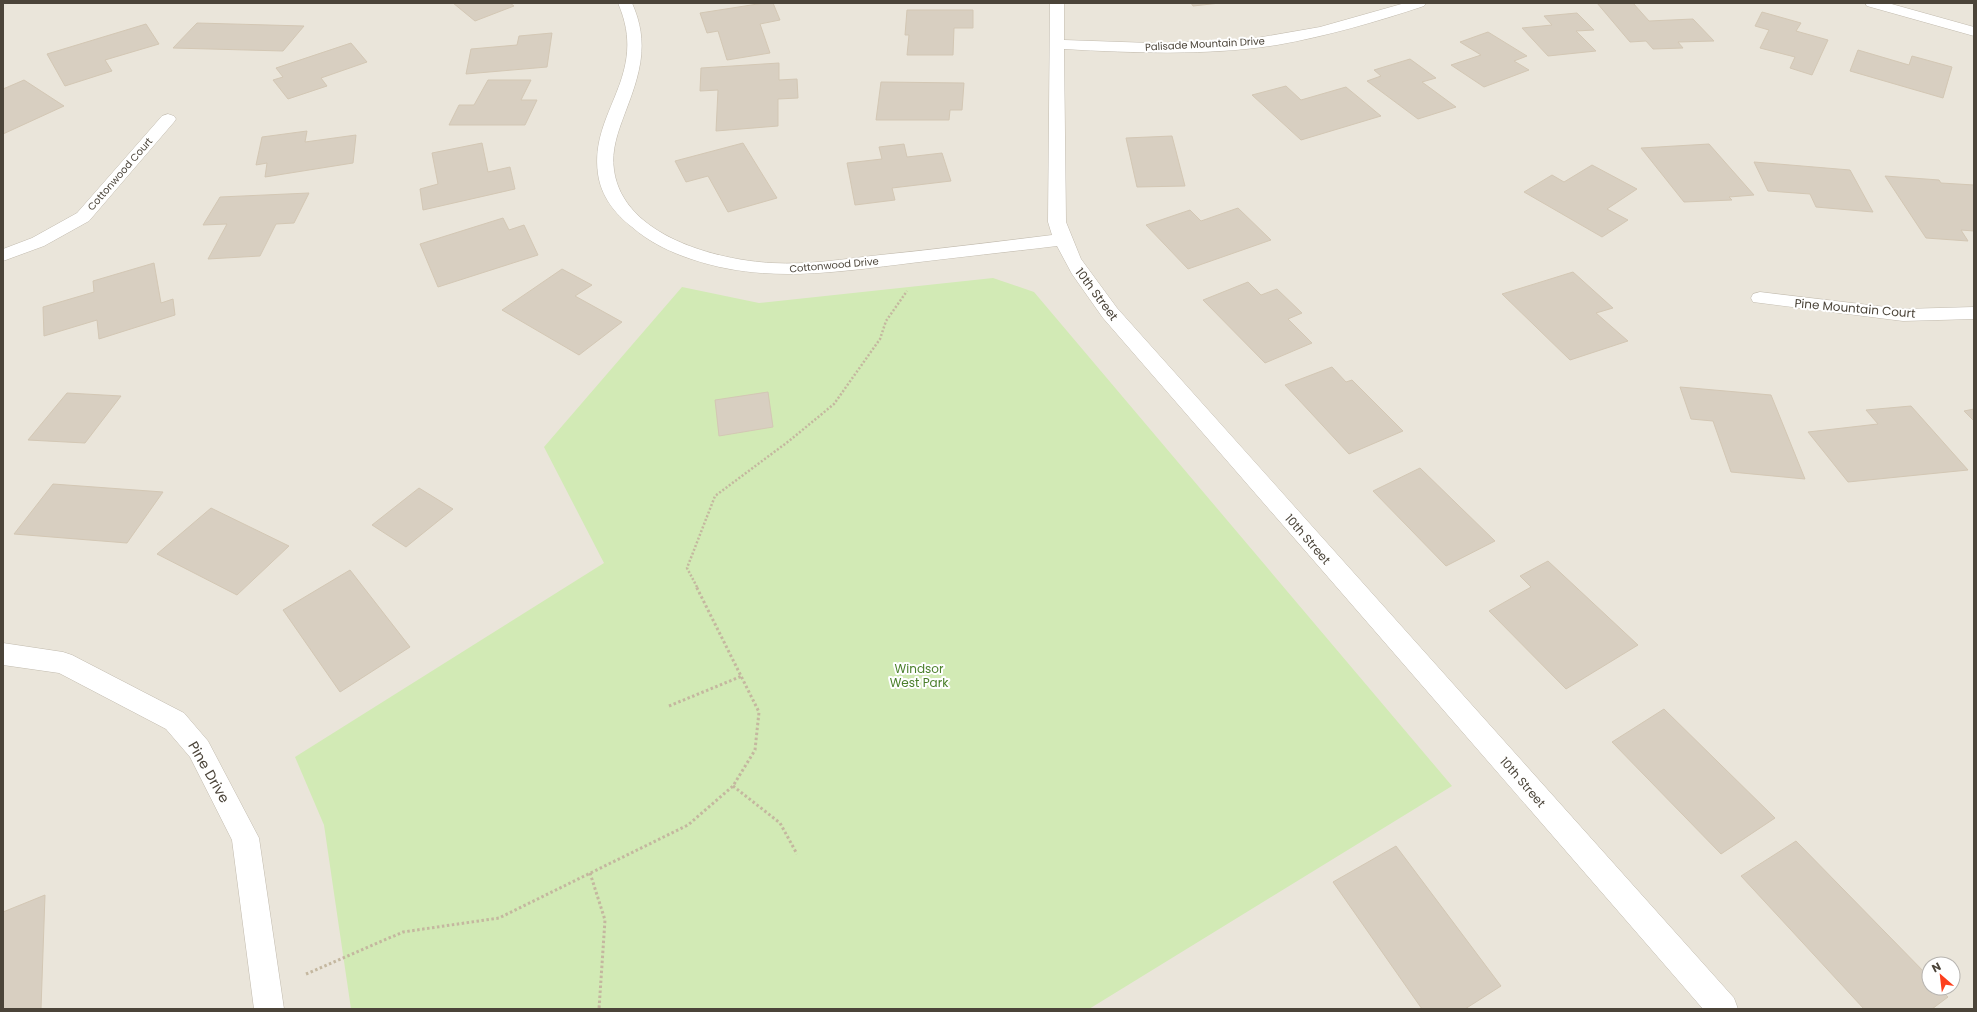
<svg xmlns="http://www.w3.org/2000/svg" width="1977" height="1012" font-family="Poppins,sans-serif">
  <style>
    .residential { fill: #eae5da; fill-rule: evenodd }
    .green { fill: #d2eab5 }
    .building { fill: #d8cfc1; stroke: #d3c7b4 }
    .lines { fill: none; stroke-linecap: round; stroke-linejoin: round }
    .minor-casing { stroke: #c2bbae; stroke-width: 1 }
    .path-far1 { stroke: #c4b79f; stroke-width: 2.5; stroke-dasharray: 2 2; stroke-linecap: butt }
    .path { stroke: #c4b79f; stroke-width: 3; stroke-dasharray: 2.5 2.5; stroke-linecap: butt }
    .minor { fill: #fff; fill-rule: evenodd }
    .labels { text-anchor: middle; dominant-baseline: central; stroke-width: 4; stroke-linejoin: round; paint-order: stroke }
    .far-street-label { font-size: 10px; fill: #4b4439; stroke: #fff }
    .street-label { font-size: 12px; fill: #4b4439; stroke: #fff }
    .park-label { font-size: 12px; fill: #4a7f2a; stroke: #fff }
    .near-street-label { font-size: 14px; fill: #4b4439; stroke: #fff }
  </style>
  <rect width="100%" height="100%" fill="#f6f3ec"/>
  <!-- residential -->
  <path class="residential" d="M3 3H1974V1009H3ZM1929 964H1953V988H1929Z"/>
  <!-- green -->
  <path class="green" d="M993 278 1034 292 1452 786 1089 1009H351L324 825 295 757 604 563 544 447 682 287 759 303Z"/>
  <!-- building -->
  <g class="building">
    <path d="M453 3H510L514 6 475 21Z"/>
    <path d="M764 3H773L780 20 760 24 770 53 727 60 718 31 707 33 700 13Z"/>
    <path d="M1191 3H1220L1193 6Z"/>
    <path d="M1597 3H1633L1649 21 1693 19 1714 41 1678 42 1683 48 1653 49 1646 41 1630 42Z"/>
    <path d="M907 10H973V28H954L953 55H907L909 35H905Z"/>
    <path d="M1762 12 1801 23 1796 31 1828 40 1812 75 1790 68 1795 57 1760 48 1769 30 1755 26Z"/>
    <path d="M1577 13 1594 30 1576 31 1596 51 1548 56 1522 28 1552 25 1544 16Z"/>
    <path d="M197 23 304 26 283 51 173 48Z"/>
    <path d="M146 24 159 44 105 60 112 71 65 86 47 54Z"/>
    <path d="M1488 32 1527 56 1514 61 1529 70 1484 87 1451 65 1481 55 1460 42Z"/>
    <path d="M552 33 547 67 466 74 471 49 517 45 519 36Z"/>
    <path d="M351 43 367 62 321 78 327 86 288 99 273 80 283 77 276 68Z"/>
    <path d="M1858 50 1909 65 1912 56 1952 67 1943 98 1850 71Z"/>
    <path d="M1410 59 1436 78 1422 82 1456 107 1418 119 1367 81 1381 76 1374 70Z"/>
    <path d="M779 63V80L797 79 798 98 778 99V126L716 131 718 90 700 91 701 68Z"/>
    <path d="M24 80 64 106 3 134V89Z"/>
    <path d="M488 80H531L521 100H537L525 125H449L459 105H474Z"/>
    <path d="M881 82 964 83 962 110H950L949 120H876Z"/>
    <path d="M1286 86 1301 100 1346 87 1381 116 1301 140 1252 95Z"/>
    <path d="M307 131 305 142 356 135 353 163 265 177 267 163 256 165 262 137Z"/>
    <path d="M1172 136 1185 186 1137 187 1126 138Z"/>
    <path d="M482 143 488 172 510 167 515 189 423 210 420 189 438 184 432 153Z"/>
    <path d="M743 143 777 198 728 212 708 176 686 182 675 161Z"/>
    <path d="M904 144 907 157 942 153 951 181 892 188 895 200 855 205 847 163 882 159 879 147Z"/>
    <path d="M1709 144 1754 195 1729 197 1732 200 1684 202 1641 148Z"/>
    <path d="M1754 162 1850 170 1873 212 1816 207 1810 194 1768 191Z"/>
    <path d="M1592 165 1637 189 1607 209 1628 220 1602 237 1524 192 1552 175 1564 182Z"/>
    <path d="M1885 176 1939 180 1941 183 1974 185V231L1961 230 1968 241 1926 238Z"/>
    <path d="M309 193 294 223 276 224 260 256 208 259 227 224 203 225 220 197Z"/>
    <path d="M1238 208 1271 240 1188 269 1146 225 1190 210 1201 221Z"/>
    <path d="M503 218 509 230 524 225 538 255 438 287 420 244Z"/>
    <path d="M154 263 161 303 173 299 175 315 99 339 97 320 44 336 43 307 94 292 93 281Z"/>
    <path d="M562 269 592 285 575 296 622 322 579 355 502 310Z"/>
    <path d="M1573 272 1613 308 1596 313 1628 341 1570 360 1502 294Z"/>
    <path d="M1248 282 1261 295 1277 289 1302 313 1288 319 1312 343 1265 363 1203 300Z"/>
    <path d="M1332 367 1346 382 1352 380 1403 431 1349 454 1285 385Z"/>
    <path d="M1680 387 1771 395 1805 479 1731 472 1713 421 1691 419Z"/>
    <path d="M768 392 773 427 719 436 715 400Z"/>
    <path d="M67 393 121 396 85 443 28 440Z"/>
    <path d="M1911 406 1968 470 1848 482 1808 432 1878 424 1866 410Z"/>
    <path d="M1974 409V421L1964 411Z"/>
    <path d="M1420 468 1495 541 1446 566 1373 491Z"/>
    <path d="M53 484 163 492 127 543 14 534Z"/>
    <path d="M419 488 453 509 406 547 372 525Z"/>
    <path d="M211 508 289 546 237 595 157 554Z"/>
    <path d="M1548 561 1638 645 1566 689 1489 611 1531 587 1520 576Z"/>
    <path d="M350 570 410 647 340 692 283 610Z"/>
    <path d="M1664 709 1775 818 1721 854 1612 742Z"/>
    <path d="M1796 841 1929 977V988H1939L1948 997 1932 1009H1864L1741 876Z"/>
    <path d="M1396 846 1501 986 1465 1009H1422L1333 882Z"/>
    <path d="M45 895 41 1009H3V912Z"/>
  </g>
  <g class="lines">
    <!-- minor casing -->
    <g class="minor-casing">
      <g id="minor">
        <path d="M618 3H632C650 43 640 74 625 113 618 132 611 150 614 170 623 236 717 260 772 263 808 265 844 259 880 255 937 249 995 242 1052 235L1048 222 1050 3H1064V40L1151 43 1245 40 1320 27 1405 3H1426L1424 6C1376 22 1327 36 1277 45 1207 56 1135 53 1064 49L1066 222 1081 259 1117 308 1734 998 1738 1009H1703L1103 318 1072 274 1057 246C1008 252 959 257 911 263 837 272 764 284 691 259 670 252 649 242 632 227 615 214 601 196 598 174 589 111 650 76 618 3Z"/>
        <path d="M1865 3H1888L1974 27V36L1867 6Z"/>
        <path d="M168 114 174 116 176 119 174 122 89 221 44 246 3 261V249L32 238 77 213 162 116Z"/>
        <path d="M1760 292 1903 309 1974 307V319L1903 321 1753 302 1751 298 1753 294Z"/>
        <path d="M3 643 63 652 72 655 184 713 208 741 259 838 284 1009H254L232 840 190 757 166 729 59 673 3 665Z"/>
      </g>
    </g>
    <!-- path-far1 -->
    <path class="path-far1" d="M697 587 687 568 715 496 789 441 834 404 880 339 886 321 907 291"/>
    <!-- path -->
    <g class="path">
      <path d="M669 706 742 676"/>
      <path d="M733 786 780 823 797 854"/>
      <path d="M590 873 605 920 599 1009"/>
      <path d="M306 974 403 932 499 918 688 825 733 786 755 750 759 712 696 586"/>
    </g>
    <!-- minor -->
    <use href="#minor" class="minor"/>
  </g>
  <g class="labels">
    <!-- far-street labels -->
    <g class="far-street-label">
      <text transform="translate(1205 44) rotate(-3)">Palisade Mountain Drive</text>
      <text transform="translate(120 174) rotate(-49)">Cottonwood Court</text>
      <text transform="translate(834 265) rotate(-5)">Cottonwood Drive</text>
    </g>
    <!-- street labels -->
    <g class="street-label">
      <text transform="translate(1097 294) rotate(53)">10th Street</text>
      <text transform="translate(1855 308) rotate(5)">Pine Mountain Court</text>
      <text transform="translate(1308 539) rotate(49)">10th Street</text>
      <text transform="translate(1523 782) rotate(49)">10th Street</text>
    </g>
    <!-- park labels -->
    <g class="park-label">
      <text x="919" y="668">Windsor<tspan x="919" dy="14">West Park</tspan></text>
    </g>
    <!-- near-street labels -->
    <g class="near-street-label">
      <text transform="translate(209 772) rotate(60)">Pine Drive</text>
    </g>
  </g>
  <!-- border -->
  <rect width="1977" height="1012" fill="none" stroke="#4b4439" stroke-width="8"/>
  <!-- north arrow -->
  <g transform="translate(1941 976) rotate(332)"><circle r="19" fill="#ffffff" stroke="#b7b4b0"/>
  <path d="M0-3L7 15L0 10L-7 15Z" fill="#fc3f1d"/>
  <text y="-6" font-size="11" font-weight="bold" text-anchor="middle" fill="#4b4439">N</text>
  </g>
</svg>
